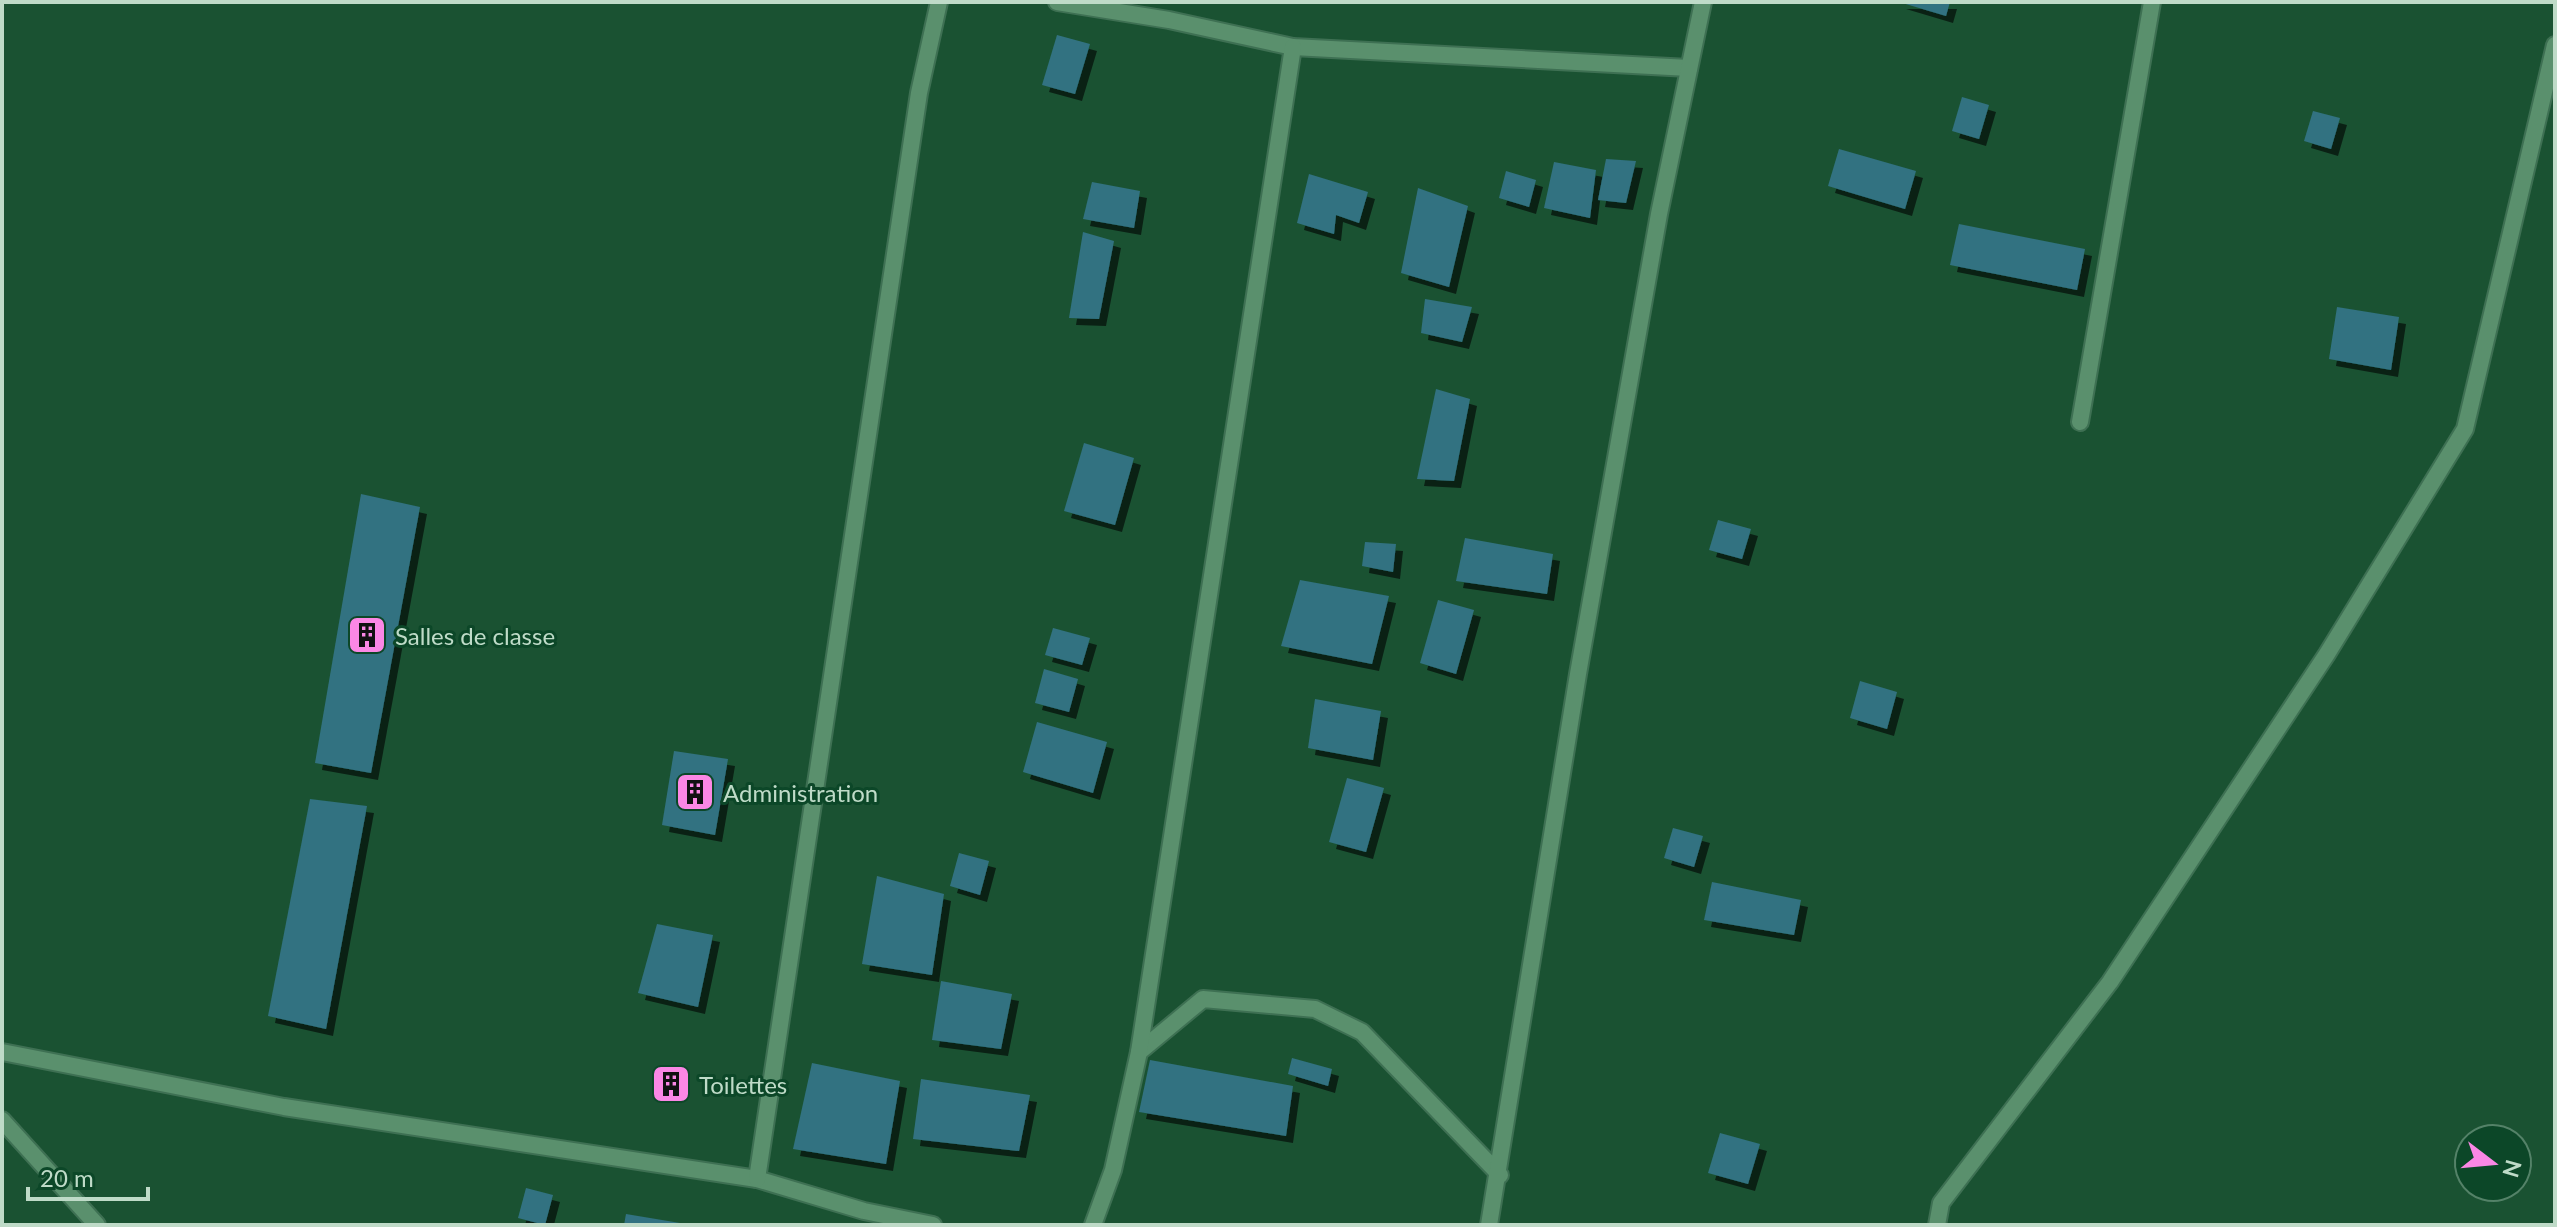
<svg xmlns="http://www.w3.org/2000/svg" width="2557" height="1227" font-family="Lato,sans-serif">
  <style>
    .building { fill: #317281; filter: url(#shadow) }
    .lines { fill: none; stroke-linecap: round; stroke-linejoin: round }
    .minor-casing { stroke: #3e7053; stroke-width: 20 }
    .minor { stroke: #5a906d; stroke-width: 16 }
    .labels { text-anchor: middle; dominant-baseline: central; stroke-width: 6; stroke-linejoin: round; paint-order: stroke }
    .poi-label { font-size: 24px; fill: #bfdbc8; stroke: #0c4728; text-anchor: start }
  </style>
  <defs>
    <filter id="shadow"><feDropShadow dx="7" dy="7" stdDeviation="0" flood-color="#0009"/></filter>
  </defs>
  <rect width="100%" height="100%" fill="#1a5232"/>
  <!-- building -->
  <g class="building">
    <path d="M1899 2H1950L1946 16Z"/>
    <path d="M1057 35 1090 44 1075 94 1042 85Z"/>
    <path d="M1962 97 1989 105 1979 139 1952 131Z"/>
    <path d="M2313 111 2340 118 2331 149 2304 141Z"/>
    <path d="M1839 149 1916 171 1905 209 1828 186Z"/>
    <path d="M1606 159 1636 161 1626 203 1598 200Z"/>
    <path d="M1554 162 1596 170 1590 218 1544 208Z"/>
    <path d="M1506 171 1536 180 1529 207 1499 198Z"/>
    <path d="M1309 174 1368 192 1359 223 1336 215 1334 234 1297 223Z"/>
    <path d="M1092 182 1140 191 1134 228 1083 219Z"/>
    <path d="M1418 188 1468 206 1449 287 1401 273Z"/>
    <path d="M1959 224 2085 249 2077 290 1950 265Z"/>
    <path d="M1083 232 1114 241 1099 319 1069 318Z"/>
    <path d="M1425 299 1472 307 1462 342 1421 333Z"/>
    <path d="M2337 307 2399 317 2391 370 2329 359Z"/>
    <path d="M1436 389 1470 399 1454 481 1417 479Z"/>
    <path d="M1084 443 1134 458 1115 525 1064 511Z"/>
    <path d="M361 494 420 507 371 773 315 763Z"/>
    <path d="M1718 520 1751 529 1742 559 1709 550Z"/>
    <path d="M1465 538 1553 554 1547 594 1456 581Z"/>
    <path d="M1365 542 1396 544 1393 572 1362 566Z"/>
    <path d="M1300 580 1389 596 1372 664 1281 646Z"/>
    <path d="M1438 600 1474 610 1456 674 1420 663Z"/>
    <path d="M1053 628 1090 638 1082 665 1045 655Z"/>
    <path d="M1044 669 1078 679 1069 712 1035 703Z"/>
    <path d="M1860 681 1897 692 1887 729 1850 718Z"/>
    <path d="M1315 699 1381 711 1373 760 1308 748Z"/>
    <path d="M1037 722 1107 742 1093 793 1023 772Z"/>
    <path d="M674 751 728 759 715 835 662 825Z"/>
    <path d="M1347 778 1384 788 1366 852 1329 842Z"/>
    <path d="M310 799 367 806 326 1029 268 1016Z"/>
    <path d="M1673 828 1703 836 1694 867 1664 858Z"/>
    <path d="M959 853 989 861 980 895 950 886Z"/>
    <path d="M877 876 944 894 932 975 862 964Z"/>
    <path d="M1712 882 1801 900 1794 935 1704 920Z"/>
    <path d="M657 924 713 935 698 1007 638 993Z"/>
    <path d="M941 981 1012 994 1001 1049 932 1040Z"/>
    <path d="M1292 1058 1332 1069 1328 1086 1288 1074Z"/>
    <path d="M1150 1060 1293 1086 1286 1136 1139 1112Z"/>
    <path d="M812 1063 900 1081 886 1164 793 1149Z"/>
    <path d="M675 1073 683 1083 666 1096 658 1086Z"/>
    <path d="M921 1079 1030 1095 1019 1151 913 1139Z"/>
    <path d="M1720 1133 1760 1144 1748 1184 1708 1173Z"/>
    <path d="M526 1188 553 1195 545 1225 518 1218Z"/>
    <path d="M626 1214 680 1223V1225H624Z"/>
  </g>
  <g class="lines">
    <!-- minor casing -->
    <g class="minor-casing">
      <g id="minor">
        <path d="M1057 2 1169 20 1293 47 1689 68"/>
        <path d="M2080 422 2152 2"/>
        <path d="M2 1052 284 1107 757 1179 864 1211 933 1225"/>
        <path d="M1139 1052 1203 999 1315 1009 1362 1032 1500 1175"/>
        <path d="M2 1120 97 1225"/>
        <path d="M757 1179 919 93 939 2"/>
        <path d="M1093 1225 1113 1170 1139 1052 1293 47"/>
        <path d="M1489 1225 1578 674 1659 214 1703 2"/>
        <path d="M1937 1225 1941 1203 2110 982 2327 654 2465 429 2555 45"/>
      </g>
    </g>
    <!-- minor -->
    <use href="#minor" class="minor"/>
  </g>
  <!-- icons -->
  <defs>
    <g id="building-square" transform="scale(2)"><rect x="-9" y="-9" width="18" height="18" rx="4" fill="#fb87e5" stroke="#0c4728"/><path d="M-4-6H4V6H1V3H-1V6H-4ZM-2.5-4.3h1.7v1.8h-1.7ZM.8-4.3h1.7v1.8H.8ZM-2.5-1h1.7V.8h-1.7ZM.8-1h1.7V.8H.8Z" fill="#111"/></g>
  </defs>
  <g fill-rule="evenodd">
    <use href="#building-square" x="367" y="635"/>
    <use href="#building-square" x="695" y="792"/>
    <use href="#building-square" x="671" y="1084"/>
  </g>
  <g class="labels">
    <!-- poi labels -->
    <g class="poi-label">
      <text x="395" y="635">Salles de classe</text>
      <text x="723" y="792">Administration</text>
      <text x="699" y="1084">Toilettes</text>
    </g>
  </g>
  <!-- border -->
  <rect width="2557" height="1227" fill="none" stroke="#bfdbc8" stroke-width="8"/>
  <!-- north arrow -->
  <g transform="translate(2493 1163) rotate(106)"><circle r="38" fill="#0c4728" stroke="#548268" stroke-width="2"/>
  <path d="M0-6L14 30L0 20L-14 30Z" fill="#fb87e5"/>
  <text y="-12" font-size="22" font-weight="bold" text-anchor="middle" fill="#bfdbc8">N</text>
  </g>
  <!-- scale -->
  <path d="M28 1187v12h120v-12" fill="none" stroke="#bfdbc8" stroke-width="4"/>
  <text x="40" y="1187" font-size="24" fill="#bfdbc8" stroke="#0c4728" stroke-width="6" paint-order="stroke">20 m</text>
</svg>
